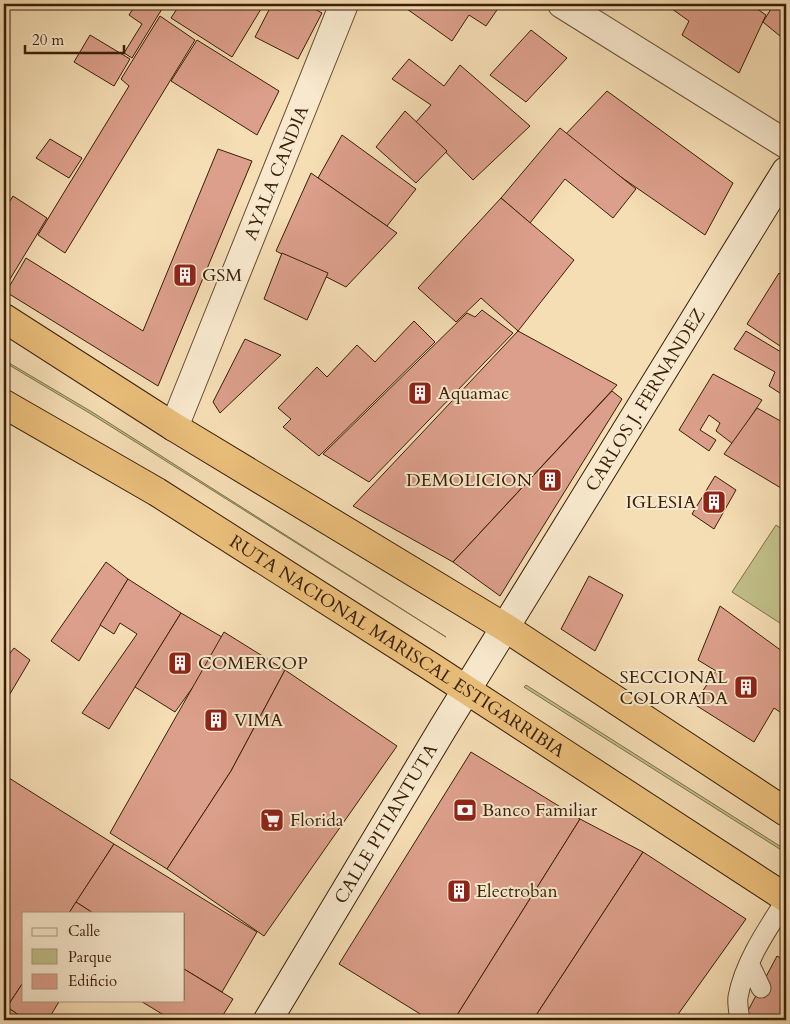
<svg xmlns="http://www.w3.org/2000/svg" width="790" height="1024" font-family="Cardo,serif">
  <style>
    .green { fill: #c1bf89; stroke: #7d6f48 }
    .building { fill: #dc9f8b; stroke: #391f06 }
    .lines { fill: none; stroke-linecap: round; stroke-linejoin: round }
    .lane-casing { stroke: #684e32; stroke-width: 21 }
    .street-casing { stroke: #684e32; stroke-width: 30 }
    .secondary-casing { stroke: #391f06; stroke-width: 30 }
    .highway-casing { stroke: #391f06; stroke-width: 30 }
    .lane { stroke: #f8e9ce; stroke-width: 19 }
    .street { stroke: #f8e9ce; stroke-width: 28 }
    .secondary { stroke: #f8e9ce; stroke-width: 28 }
    .highway { stroke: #eabe7a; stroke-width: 28 }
    .labels { text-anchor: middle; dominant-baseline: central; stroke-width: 4; stroke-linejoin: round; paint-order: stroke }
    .street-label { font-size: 18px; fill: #391f06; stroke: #f8e9ce }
    .poi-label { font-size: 18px; fill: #391f06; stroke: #f8e9ce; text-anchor: start }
  </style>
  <rect width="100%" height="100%" fill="#f5ddb4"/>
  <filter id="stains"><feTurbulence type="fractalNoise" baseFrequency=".004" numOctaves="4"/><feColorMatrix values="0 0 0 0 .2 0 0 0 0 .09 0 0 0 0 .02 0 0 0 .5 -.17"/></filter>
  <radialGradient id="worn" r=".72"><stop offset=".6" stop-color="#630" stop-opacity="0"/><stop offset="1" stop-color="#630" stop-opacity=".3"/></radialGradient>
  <!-- green -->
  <g class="green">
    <path d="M4 360 92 412 446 637 91 414 4 362Z"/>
    <path d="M776 525 786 532V627L732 592Z"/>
    <path d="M526 685 786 850V853L524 687Z"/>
  </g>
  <!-- building -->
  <g class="building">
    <path d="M136 4H165L132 58 124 53 142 24 129 15Z"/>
    <path d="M180 4H264L232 57 171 18Z"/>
    <path d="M272 4H306L322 13 298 59 255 37Z"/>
    <path d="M400 4H466L470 7 472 4H501L486 26 469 15 452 41Z"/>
    <path d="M665 4H750L766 15 739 73 682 35 689 21Z"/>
    <path d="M774 4H786V26L780 36 763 22Z"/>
    <path d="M160 16 195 40 65 253 38 235 129 86 121 79Z"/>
    <path d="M531 30 567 58 526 102 490 75Z"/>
    <path d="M90 35 130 59 114 86 74 62Z"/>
    <path d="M197 40 279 91 257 135 171 81Z"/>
    <path d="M409 59 444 86 460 65 530 126 473 180 416 122 431 105 392 79Z"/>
    <path d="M607 91 733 183 705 235 563 137Z"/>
    <path d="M405 111 447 151 416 183 376 147Z"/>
    <path d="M560 128 636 189 613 218 565 179 530 223 501 198Z"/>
    <path d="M342 135 416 189 387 226 318 178Z"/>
    <path d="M50 139 82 158 69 178 36 158Z"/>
    <path d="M218 149 252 161 158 386 6 292 26 258 143 331Z"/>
    <path d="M311 173 397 233 346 287 276 251Z"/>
    <path d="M13 196 47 218 4 289V211Z"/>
    <path d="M501 198 574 260 518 331 481 298 456 322 418 288Z"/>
    <path d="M282 253 328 273 307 320 264 299Z"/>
    <path d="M779 273 786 279V350L747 324Z"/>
    <path d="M482 310 513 333 369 482 323 454 467 313 475 317Z"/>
    <path d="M414 321 435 342 319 456 283 427 291 419 278 408 317 367 327 377 357 345 375 362Z"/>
    <path d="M518 331 617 385 453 562 353 506Z"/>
    <path d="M746 331 786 355V397L769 386 775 372 734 349Z"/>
    <path d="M245 339 281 355 220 413 213 402Z"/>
    <path d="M713 374 762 400 733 444 716 431 720 423 709 415 700 430 716 440 709 451 679 430Z"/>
    <path d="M612 391 622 399 500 596 453 562Z"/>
    <path d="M757 408 786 424V491L724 454Z"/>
    <path d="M715 476 736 490 714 529 692 514Z"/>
    <path d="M106 562 128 579 79 661 51 641Z"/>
    <path d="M589 576 623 595 595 651 561 629Z"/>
    <path d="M128 579 181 613 109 729 82 713 137 634 120 623 114 634 100 625Z"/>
    <path d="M720 606 786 654V716L774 708 754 742 694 704 716 671 698 660Z"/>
    <path d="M181 613 227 640 175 712 135 687Z"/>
    <path d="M224 632 285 670 231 771 167 869 110 833Z"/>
    <path d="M14 648 30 660 4 704V661Z"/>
    <path d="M285 670 397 746 264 936 167 869 231 771Z"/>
    <path d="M471 752 580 819 454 1020H430L339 964Z"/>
    <path d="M9 778 114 844 69 913H24V981L7 1007 4 1005V786Z"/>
    <path d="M580 819 643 852 533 1020H454Z"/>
    <path d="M114 844 257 932 222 992 184 969V913H93L76 902Z"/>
    <path d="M643 852 746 919 674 1020H533Z"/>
    <path d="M76 902 93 913H69Z"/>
    <path d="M777 956 786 961V1020H743Z"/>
    <path d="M184 969 233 999 220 1020H172L139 1000H184Z"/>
    <path d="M24 981V1000H60L48 1020H26L7 1007Z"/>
    <path d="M7 1007 26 1020H4V1011Z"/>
  </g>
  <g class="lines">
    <!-- lane casing -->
    <g class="lane-casing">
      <g id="lane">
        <path d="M750 965 761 988"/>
        <path d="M740 1020C739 1013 737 1004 738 997 744 963 768 928 786 900"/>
      </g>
    </g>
    <!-- street casing -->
    <g class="street-casing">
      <g id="street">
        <path d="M562 4 786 144"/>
        <path id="s1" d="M174 427 344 4"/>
      </g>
    </g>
    <!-- secondary casing -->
    <g class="secondary-casing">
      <g id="secondary">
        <path id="s2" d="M268 1020 443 728 786 171"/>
      </g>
    </g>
    <!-- highway casing -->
    <g class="highway-casing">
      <g id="highway">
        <path d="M4 318 174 427 506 628 786 812"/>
        <path id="s3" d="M4 404 157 492 430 666 786 898"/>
      </g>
    </g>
    <!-- lane -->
    <use href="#lane" class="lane"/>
    <!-- street -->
    <use href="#street" class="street"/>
    <!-- secondary -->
    <use href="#secondary" class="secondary"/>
    <!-- highway -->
    <use href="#highway" class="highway"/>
  </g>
  <!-- icons -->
  <defs>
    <g id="building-square" transform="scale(1.25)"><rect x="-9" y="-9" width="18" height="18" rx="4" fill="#8f2418" stroke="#f8e9ce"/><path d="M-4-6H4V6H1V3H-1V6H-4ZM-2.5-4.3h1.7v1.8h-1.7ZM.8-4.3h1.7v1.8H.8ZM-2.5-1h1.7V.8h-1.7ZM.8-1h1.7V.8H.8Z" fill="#fff"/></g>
    <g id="bank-square" transform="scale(1.25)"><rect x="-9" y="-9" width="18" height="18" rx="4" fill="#8f2418" stroke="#f8e9ce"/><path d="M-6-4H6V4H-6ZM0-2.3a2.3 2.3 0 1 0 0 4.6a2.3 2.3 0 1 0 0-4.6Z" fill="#fff"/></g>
    <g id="supermarket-square" transform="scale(1.25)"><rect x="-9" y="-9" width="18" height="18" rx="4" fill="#8f2418" stroke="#f8e9ce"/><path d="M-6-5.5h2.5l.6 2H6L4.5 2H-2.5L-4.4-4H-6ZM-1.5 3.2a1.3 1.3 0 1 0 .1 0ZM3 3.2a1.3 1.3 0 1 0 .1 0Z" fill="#fff"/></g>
  </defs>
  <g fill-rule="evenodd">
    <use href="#building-square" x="185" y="275"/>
    <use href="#building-square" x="420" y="393"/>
    <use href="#building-square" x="550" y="480"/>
    <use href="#building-square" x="714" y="502"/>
    <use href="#building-square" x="180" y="663"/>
    <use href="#building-square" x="746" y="687"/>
    <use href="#building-square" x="216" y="720"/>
    <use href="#bank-square" x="465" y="810"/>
    <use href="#supermarket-square" x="272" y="820"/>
    <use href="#building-square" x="459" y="891"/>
  </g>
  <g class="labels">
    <!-- street labels -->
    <g class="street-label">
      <text stroke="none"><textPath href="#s1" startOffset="274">AYALA CANDIA</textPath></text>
      <text stroke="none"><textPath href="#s2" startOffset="726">CARLOS J. FERNANDEZ</textPath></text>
      <text stroke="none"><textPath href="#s3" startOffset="462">RUTA NACIONAL MARISCAL ESTIGARRIBIA</textPath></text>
      <text stroke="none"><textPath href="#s2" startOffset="229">CALLE PITIANTUTA</textPath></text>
    </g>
    <!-- poi labels -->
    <g class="poi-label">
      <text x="202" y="275">GSM</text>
      <text x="438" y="393">Aquamac</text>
      <text x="532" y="480" text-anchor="end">DEMOLICION</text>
      <text x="696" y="502" text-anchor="end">IGLESIA</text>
      <text x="198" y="663">COMERCOP</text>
      <text x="728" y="677" text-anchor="end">SECCIONAL<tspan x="728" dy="21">COLORADA</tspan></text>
      <text x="234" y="720">VIMA</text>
      <text x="482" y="810">Banco Familiar</text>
      <text x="290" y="820">Florida</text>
      <text x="476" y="891">Electroban</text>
    </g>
  </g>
  <!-- margin -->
  <rect width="790" height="1024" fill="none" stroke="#f5ddb4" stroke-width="20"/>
  <rect x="5" y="5" width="780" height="1014" fill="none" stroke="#391f06" stroke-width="2.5"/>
  <rect x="10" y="10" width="770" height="1004" fill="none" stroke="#391f06"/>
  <!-- legend -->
  <rect x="22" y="912" width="162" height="90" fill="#f8e9ce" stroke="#ac987e"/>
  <rect x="32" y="928" width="25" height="8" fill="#f8e9ce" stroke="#ac987e"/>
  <text x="68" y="936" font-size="15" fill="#391f06">Calle</text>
  <rect x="32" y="949" width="25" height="15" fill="#c1bf89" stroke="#ac987e"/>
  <text x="68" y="962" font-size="15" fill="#391f06">Parque</text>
  <rect x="32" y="974" width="25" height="15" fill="#dc9f8b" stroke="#ac987e"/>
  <text x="68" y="986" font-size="15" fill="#391f06">Edificio</text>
  <!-- scale -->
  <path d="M25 45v8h99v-8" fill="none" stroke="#391f06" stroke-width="2.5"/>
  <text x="32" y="45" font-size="15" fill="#391f06" stroke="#f8e9ce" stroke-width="4" paint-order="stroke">20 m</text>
  <rect width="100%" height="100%" filter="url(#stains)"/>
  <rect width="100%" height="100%" fill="url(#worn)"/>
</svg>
